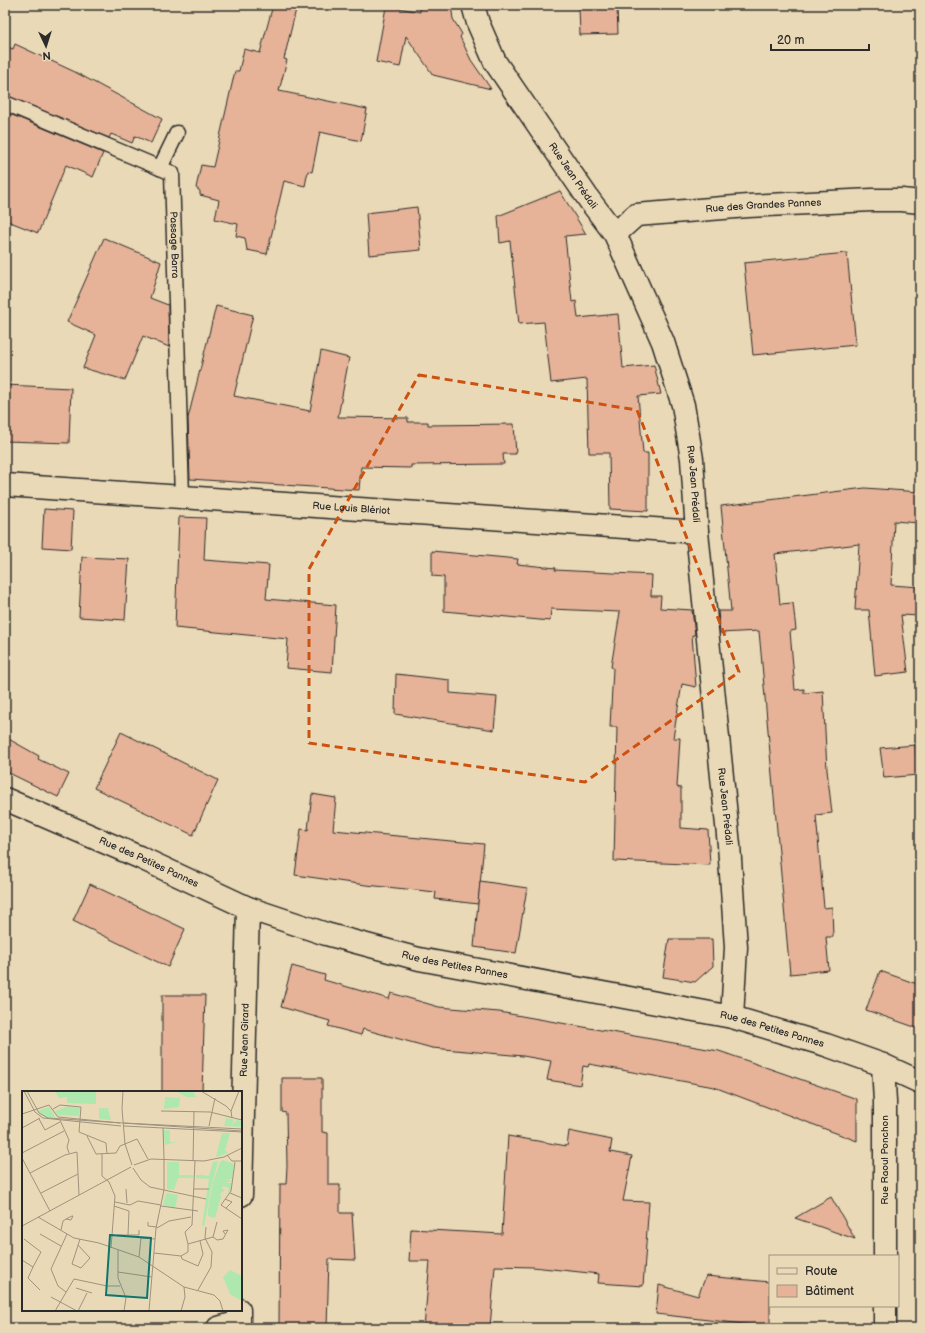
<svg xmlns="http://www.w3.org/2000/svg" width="925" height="1333" font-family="'Balsamiq Sans',sans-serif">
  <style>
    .building { fill: #e6b398; stroke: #2b2b2b }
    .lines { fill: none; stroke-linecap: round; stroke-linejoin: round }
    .lane-casing { stroke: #2b2b2b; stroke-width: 17 }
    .street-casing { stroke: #2b2b2b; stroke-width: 25 }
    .lane { stroke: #ead9b6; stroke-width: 14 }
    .street { stroke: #ead9b6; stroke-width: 22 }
    .marked { fill: none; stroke: #cc5211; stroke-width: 3; stroke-dasharray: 8 5; stroke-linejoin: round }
    .labels { text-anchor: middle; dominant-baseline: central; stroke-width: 4; stroke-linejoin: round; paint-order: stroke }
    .street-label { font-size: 10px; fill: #2b2b2b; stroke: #ead9b6 }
    .inset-road { fill: none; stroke: #9e937e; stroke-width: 1 }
    .view { fill: #0f766e; fill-opacity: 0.15; stroke: #0f766e; stroke-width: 2 }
    .inset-edge { fill: none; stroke: #2b2b2b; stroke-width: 2 }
  </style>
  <rect width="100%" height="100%" fill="#ead9b6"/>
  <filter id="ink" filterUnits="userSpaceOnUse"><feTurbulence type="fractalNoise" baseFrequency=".025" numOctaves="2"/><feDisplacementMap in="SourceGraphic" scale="8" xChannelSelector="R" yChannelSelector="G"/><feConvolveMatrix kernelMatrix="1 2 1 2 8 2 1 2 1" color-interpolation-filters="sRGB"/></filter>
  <g filter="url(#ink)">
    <!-- building -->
    <g class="building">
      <path d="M273 5H297L284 59 287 60 279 91 367 109 361 141 320 132 312 172 308 171 305 186 284 181 267 254 247 250 245 238 236 236 238 224 215 219 219 200 200 195V191L196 188 201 165 213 167 235 71H239L244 49 260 53Z"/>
      <path d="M384 5 420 12V5H451L453 19 462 34 460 37 471 60 491 89 433 75 406 36 400 67 376 62 386 7Z"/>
      <path d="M617 6 618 34 580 35 579 7Z"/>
      <path d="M15 44 75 72 162 119 151 143 135 136 132 143 111 134 109 138 5 95V46L13 49Z"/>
      <path d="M5 112 103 153 93 177 66 165 38 233 5 220Z"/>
      <path d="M560 191 586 234 565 236 572 302 576 301 578 318 618 314 623 368 654 365 661 394 638 396 643 453H648V511L610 509 609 453H589L587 379 551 383 544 322 519 324 510 241 500 243 498 216Z"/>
      <path d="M417 207 421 250 369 255 366 213Z"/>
      <path d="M104 238 161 262 150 298 168 305 169 347 143 336 125 380 83 368 96 335 67 322Z"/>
      <path d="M847 253 856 345 753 355 744 263Z"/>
      <path d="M216 306 253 315 234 396 310 411 321 351 349 358 338 417 408 418V422H428V425L514 424 516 454H503L504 464 411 465V468L361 467 359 490 190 479 188 418Z"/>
      <path d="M5 385 71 388 69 443 5 441Z"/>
      <path d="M865 488 920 492 919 523 894 521 891 585 920 587V616L901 615 908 672 875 676 869 610H855L859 544 775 554 780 604 793 603 796 630 790 631 795 690 804 689V693L823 691 827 770 832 813 816 815 824 908 832 907 833 937H826L829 970 790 974 759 631 720 633 718 611H731L721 506Z"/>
      <path d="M44 509 73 511 71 549 42 547Z"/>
      <path d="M179 517 206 518 204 560 269 565 266 599 336 605 332 672 286 668 288 639 175 628Z"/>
      <path d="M432 551 518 559 517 564 556 568 555 570 652 575 651 596H661L660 608 692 610 695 635H692L696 687 682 684 673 738H680L677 787 681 788V828L708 830 710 865 614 861 617 727H610L613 668 611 667 620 612 551 609 550 621 444 611V577L432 576Z"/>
      <path d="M82 557 129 559 125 620 79 617Z"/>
      <path d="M396 674 450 680V693L497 697 494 730 395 714Z"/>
      <path d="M121 732 218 780 193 835 94 788Z"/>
      <path d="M5 737 39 756 38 759 69 774 58 797 5 771Z"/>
      <path d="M915 745 918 775 884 778 880 748Z"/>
      <path d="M312 794 336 798 333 830 484 844 478 904 435 899 436 892 366 885 295 875 301 829 308 830Z"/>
      <path d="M480 881 527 888 516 953 474 947Z"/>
      <path d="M90 884 185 929 168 967 73 921Z"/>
      <path d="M669 939H712L713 966 695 982 663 977Z"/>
      <path d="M292 966 325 975 324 980 389 999 391 993 439 1007 499 1012 719 1051 857 1099V1141L714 1087 589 1064 588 1067 583 1066 580 1085 547 1080 551 1061 523 1056 432 1048 363 1029 361 1035 328 1026 330 1021 281 1007Z"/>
      <path d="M880 971 920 985V1029L866 1010Z"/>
      <path d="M162 995H205L202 1092H162Z"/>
      <path d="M282 1078H322V1132L328 1133V1185H340V1213H352L355 1260 329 1259 327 1328H279L280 1184H286L287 1166 286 1113 282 1112Z"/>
      <path d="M569 1131 612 1140 610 1152 632 1156 623 1201 649 1202 643 1286 598 1283 599 1274 533 1267 495 1266 490 1328H424L430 1261H409L411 1229 502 1234 508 1136 567 1146Z"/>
      <path d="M831 1197 855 1239 795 1218Z"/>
      <path d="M706 1276 770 1282V1327L656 1314 659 1285 698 1296Z"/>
    </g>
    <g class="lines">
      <!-- lane casing -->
      <g class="lane-casing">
        <g id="lane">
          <path id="s1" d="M5 103 172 173 182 497"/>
          <path d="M160 168 177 133"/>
        </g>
      </g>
      <!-- street casing -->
      <g class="street-casing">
        <g id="street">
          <path id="s2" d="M473 5 478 23 495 62 590 201 615 234 663 342 683 405 692 459 697 532 729 845 736 947 732 1017"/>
          <path id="s3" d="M615 234 636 215 748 206 872 200H902L920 202"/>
          <path id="s4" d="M5 485 697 532"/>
          <path id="s5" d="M5 799 139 857 248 908 326 934 419 959 732 1017 826 1045 883 1065 920 1082"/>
          <path d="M883 1065 885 1102V1256"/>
          <path id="s6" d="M241 1195 248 908"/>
          <path d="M218 1328 239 1322V1310"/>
          <path d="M885 1328V1306"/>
        </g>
      </g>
      <!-- lane -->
      <use href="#lane" class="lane"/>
      <!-- street -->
      <use href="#street" class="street"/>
    </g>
  </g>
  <!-- marked area -->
  <path class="marked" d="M419 375 637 410 739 672 585 782 309 743V569Z"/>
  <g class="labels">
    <!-- street labels -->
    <g class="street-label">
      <text stroke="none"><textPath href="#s2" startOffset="199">Rue Jean Prédali</textPath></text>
      <text stroke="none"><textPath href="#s3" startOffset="156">Rue des Grandes Pannes</textPath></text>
      <text stroke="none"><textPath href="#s1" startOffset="253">Passage Barra</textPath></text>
      <text stroke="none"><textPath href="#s2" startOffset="535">Rue Jean Prédali</textPath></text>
      <text stroke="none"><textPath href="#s4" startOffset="347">Rue Louis Blériot</textPath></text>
      <text stroke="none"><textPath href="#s2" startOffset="859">Rue Jean Prédali</textPath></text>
      <text stroke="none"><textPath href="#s5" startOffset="157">Rue des Petites Pannes</textPath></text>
      <text stroke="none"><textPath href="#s5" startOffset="481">Rue des Petites Pannes</textPath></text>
      <text stroke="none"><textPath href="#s5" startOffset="805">Rue des Petites Pannes</textPath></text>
      <text stroke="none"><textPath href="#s6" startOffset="155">Rue Jean Girard</textPath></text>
      <text transform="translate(885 1160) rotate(-90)">Rue Raoul Ponchon</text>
    </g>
  </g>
  <!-- overview -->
  <g transform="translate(22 1091)">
    <rect width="220" height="220" fill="#ead9b6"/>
    <path d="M33 0H74V13L45 12V6L37 7ZM153 0H171L174 6H165ZM143 6 158 7 157 16 142 18ZM46 15 58 17 57 25 36 24 33 20ZM27 16 32 23 33 28 23 26 15 20ZM77 17H86L89 29 77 28ZM204 26 212 29 210 34 215 29 213 28 219 30 220 36 202 35 204 27 208 28ZM141 39H148V51H154L143 54ZM200 42H208L203 59 206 62 194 66ZM201 69 212 73 210 88H205L210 90 203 92H210L209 98 207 102 206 101 207 97 201 95 200 98 203 99 199 102 198 105 201 106H199L193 127 186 125V118L191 92 198 71ZM196 70 189 98 182 136 180 134 187 88 174 87V84H179V81L180 84 187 85 191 71ZM145 71H157V84H171V87H156L152 99 145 98ZM144 102 156 104 153 117 141 114ZM208 179 220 185V210L208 203 201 186Z" fill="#aee8ae"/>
    <path class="inset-road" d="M2 0 13 21 21 27 99 35M5 0 17 22 26 27 220 40M101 0 100 18 103 53M179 0 204 15 209 20 210 27M31 18 38 14 59 16 57 41 84 52 85 63M139 20 188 21 220 29M209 20 217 0M0 23 27 14 36 26 98 32M17 28 23 39 38 31M38 29 47 49 45 56 47 62M102 32 220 38M102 35 220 41M187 35 193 7M0 37 18 27M141 37 142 67M65 45 74 63 94 62 98 55 115 48 126 68M103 53 110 74M0 62 42 40M80 63V85L87 91 93 105 89 157M205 64 210 70H220M0 67 28 120M171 70 172 20M213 71 209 100 199 114 220 128M112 74 129 68 182 70 202 66 220 57M111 77 119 89 128 96 184 108M8 82 43 64 55 61 57 104M104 98 105 112M172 98H187M19 102 56 83M208 102 220 107M203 108 210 111 204 117M93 111 108 114 116 110 139 114M92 115 107 120 106 144M139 115 176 120M16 126 52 147 77 152 117 166 162 196 192 204 198 210 201 220M126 131V135L135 136M0 135 109 76M135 137 147 130 169 126M39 139 41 130 44 128 50 125H51L49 129 44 128M18 143 39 155M95 144H117V139M191 146 195 149 201 148 206 139 201 140 203 143M191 146 195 131M2 148 19 161 11 176M166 153 163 141 170 134 173 70M56 154 68 167 59 177 50 173 58 148M96 159V187L104 207 102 220M132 162 159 165 166 161V153L191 146M159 165 160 168 176 175 181 163 178 150M117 166 119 147 133 148M0 169 11 176 6 187 18 199M96 181 130 186M54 197 70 202M176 199 189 176 190 161 183 147 184 136M44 201 36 195 29 178 45 143M29 206 55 220M33 220 52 188 85 195H98M56 220 65 202M127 220 134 137 142 99V67M159 220 163 206 162 196"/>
    <path class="view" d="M88 144 129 147 125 207 84 204Z"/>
    <rect width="220" height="220" class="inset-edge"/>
  </g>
  <!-- margin -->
  <rect width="925" height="1333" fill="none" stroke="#ead9b6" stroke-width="20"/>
  <rect x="10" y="10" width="905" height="1313" fill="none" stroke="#2b2b2b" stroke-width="1.5" filter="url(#ink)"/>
  <!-- legend -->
  <rect x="769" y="1255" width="130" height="52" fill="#ead9b6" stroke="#9e937e"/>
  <rect x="777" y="1268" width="20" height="6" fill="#ead9b6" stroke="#9e937e"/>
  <text x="805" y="1275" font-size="12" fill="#2b2b2b">Route</text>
  <rect x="777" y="1285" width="20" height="12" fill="#e6b398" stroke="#9e937e"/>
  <text x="805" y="1295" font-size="12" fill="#2b2b2b">Bâtiment</text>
  <!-- north arrow -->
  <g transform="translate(46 46) rotate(176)" stroke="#ead9b6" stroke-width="3" paint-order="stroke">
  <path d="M0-3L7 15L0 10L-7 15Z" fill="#2b2b2b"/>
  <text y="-6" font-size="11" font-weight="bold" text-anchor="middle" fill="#2b2b2b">N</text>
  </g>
  <!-- scale -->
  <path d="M771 44v6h98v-6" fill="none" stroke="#2b2b2b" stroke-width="2"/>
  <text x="777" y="44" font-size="12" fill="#2b2b2b" stroke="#ead9b6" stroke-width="3" paint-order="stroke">20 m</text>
</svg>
